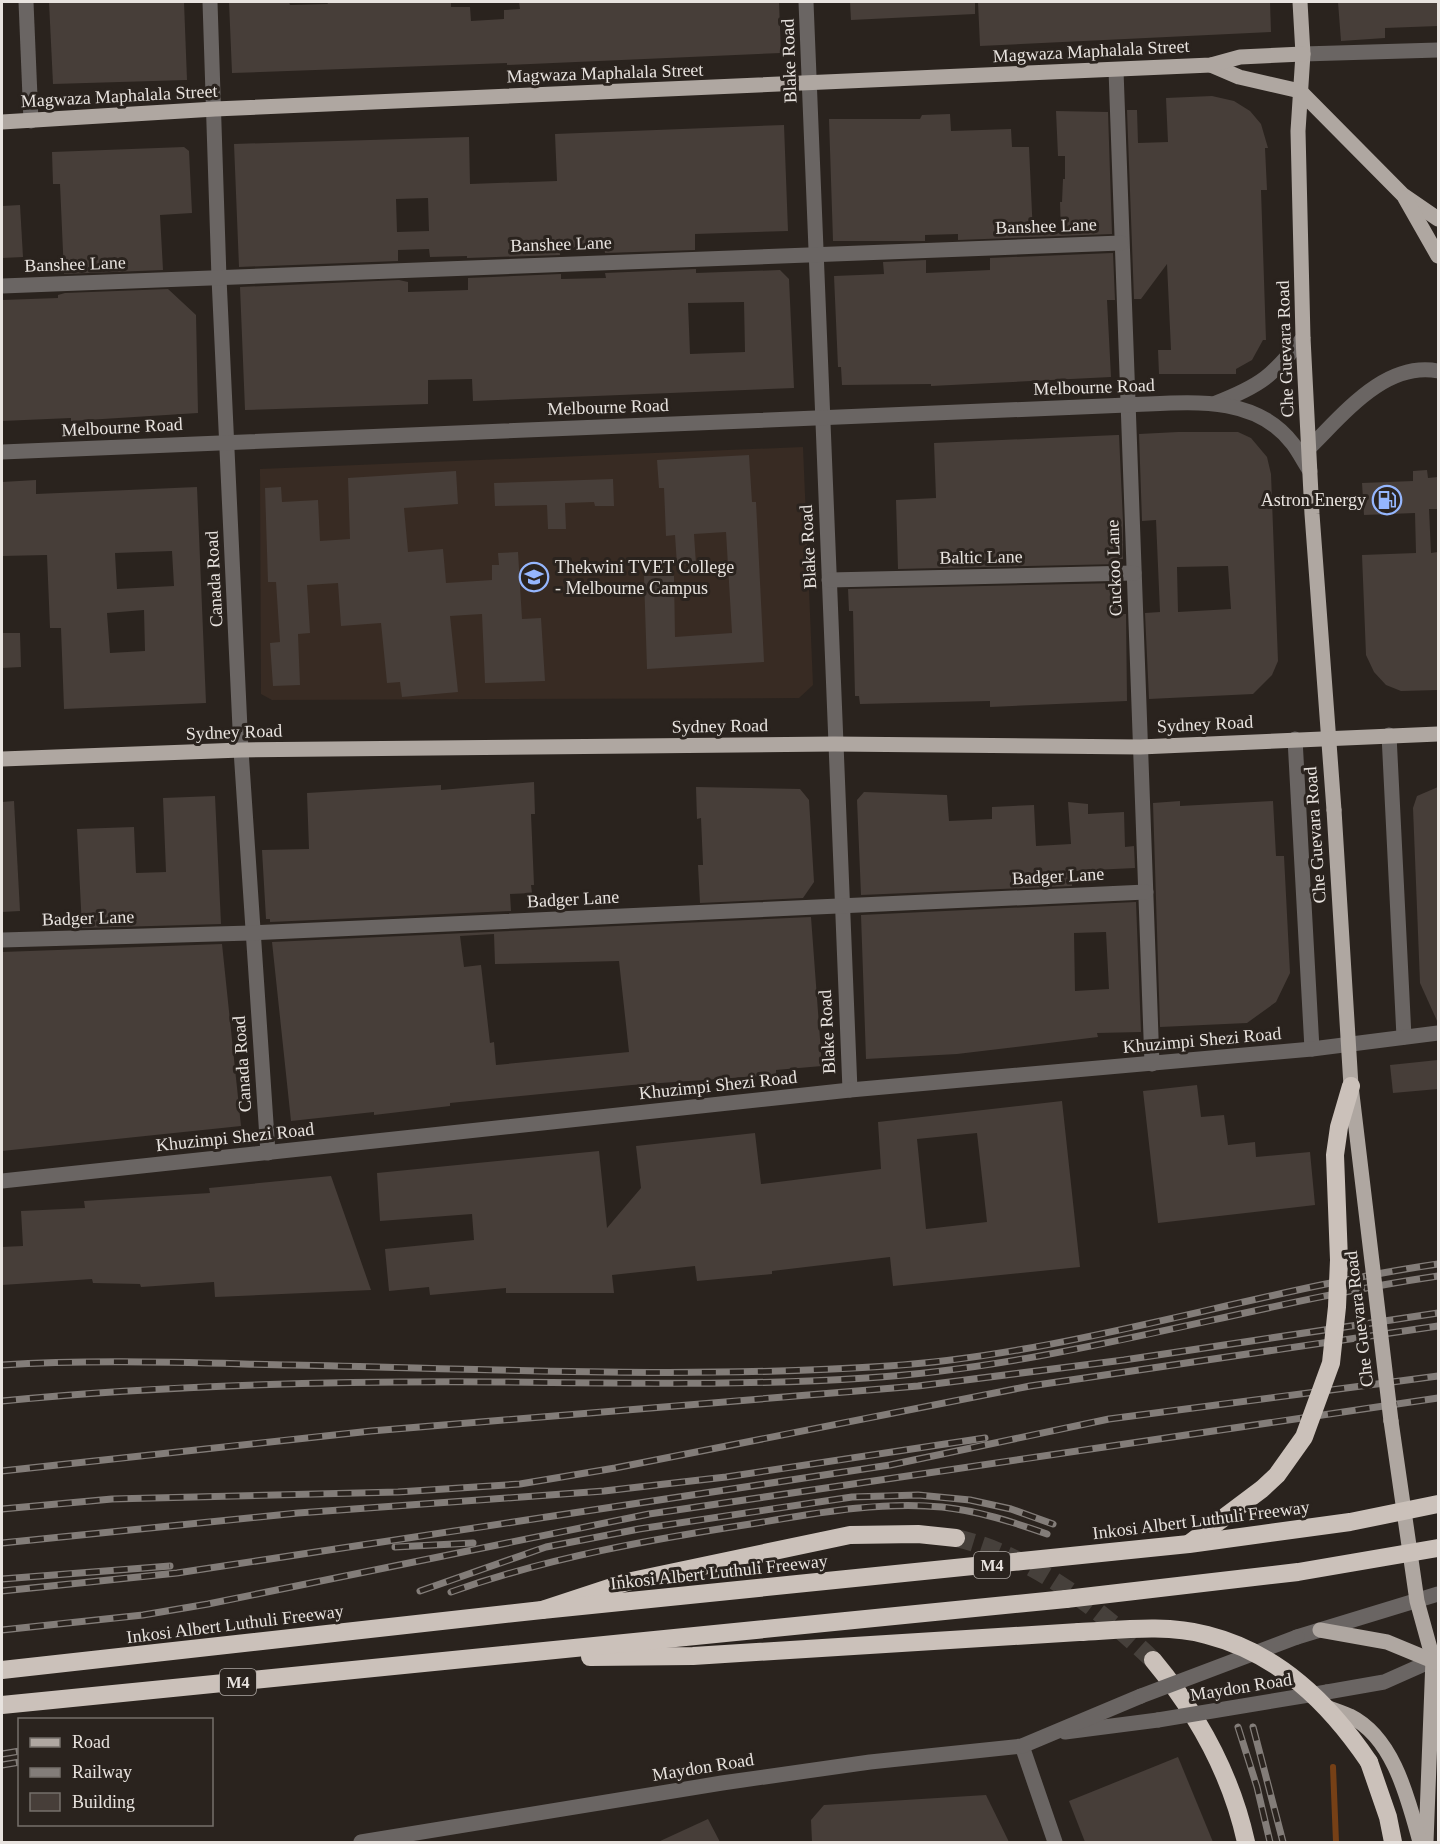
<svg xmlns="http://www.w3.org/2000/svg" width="1440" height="1844" font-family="Georgia,serif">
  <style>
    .built { fill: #382b23 }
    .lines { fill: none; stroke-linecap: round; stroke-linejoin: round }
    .stream { stroke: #764016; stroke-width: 6 }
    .building { fill: #473e39; fill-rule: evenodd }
    .highway-tunnel { stroke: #46403b; stroke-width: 18; stroke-dasharray: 18 9; stroke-linecap: butt }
    .minor { stroke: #6a6563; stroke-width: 15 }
    .major { stroke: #afa7a1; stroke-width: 15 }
    .highway { stroke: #cbc1ba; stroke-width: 18 }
    .rail-casing { stroke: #837d79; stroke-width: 7 }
    .rail { stroke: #2a231e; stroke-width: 4.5; stroke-dasharray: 14; stroke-linecap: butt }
    .minor-bridge { stroke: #6a6563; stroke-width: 15 }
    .major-bridge { stroke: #afa7a1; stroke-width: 15 }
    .highway-bridge { stroke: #cbc1ba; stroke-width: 18 }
    .labels { text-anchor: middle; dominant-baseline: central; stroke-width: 6; stroke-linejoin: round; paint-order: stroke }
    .shield { fill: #2a231e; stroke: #afa9a5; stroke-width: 1.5 }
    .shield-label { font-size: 16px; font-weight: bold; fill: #e8e3df }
    .street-label { font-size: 18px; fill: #e8e3df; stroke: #2a231e }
    .poi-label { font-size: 18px; fill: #e8e3df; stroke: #2a231e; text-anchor: end }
  </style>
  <rect width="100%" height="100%" fill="#2a231e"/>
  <!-- built -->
  <path class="built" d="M803 447 813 685 799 698 272 700 261 694 260 469Z"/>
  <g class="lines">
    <!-- stream -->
    <path class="stream" d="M1333 1767 1336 1842"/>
  </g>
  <!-- building -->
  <g class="building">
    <path d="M49 2H184L187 80 53 84Z"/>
    <path d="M229 2H289L290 5 328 4 327 2H451V7H470L471 21 504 19V10L520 9 519 2H779L781 53 507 65V63L232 73Z"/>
    <path d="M850 2H975V14L851 20Z"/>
    <path d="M978 2H1270L1271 32 980 46Z"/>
    <path d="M1338 2H1438V26L1385 28V38L1341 41Z"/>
    <path d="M1212 96 1234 101 1250 111 1261 124 1268 148H1265L1267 190H1261L1266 340H1263L1252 360 1236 369V374H1159L1158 350H1171L1167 264 1141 299H1134L1127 110H1137L1138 143 1168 142 1166 98Z"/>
    <path d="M1056 111 1108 112 1112 234 958 240V234L925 235V241H833L829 119H920L922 115 950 114 951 131 1011 129 1012 147H1029L1033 235 1061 233 1060 202H1062L1063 179H1065V156H1058Z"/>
    <path d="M784 125 788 231 695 234V250L605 253 604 247 560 248V255L467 258V256L430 257 429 249 398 250V261L239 267 234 144 469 137 470 184 557 181 555 134ZM428 198 429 231 397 232 396 199Z"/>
    <path d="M184 147 189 151 192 213 160 215 163 270 64 274 60 184H53L52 152Z"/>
    <path d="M20 205 23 257 2 258V206Z"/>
    <path d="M1113 253 1115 300H1107L1111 377 931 386V384L842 385 841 367H838L834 276 884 274 883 262 926 260V273L990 270V258Z"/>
    <path d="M696 269V273L780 270 789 279 794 388 473 401 472 379 428 380V404L245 410 240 287 399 280 408 282V292L468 290V278L561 274V279L606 278 605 273ZM744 302 745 352 690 354 688 303Z"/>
    <path d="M168 289 196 315 198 413 71 421V418L2 421V300L58 298V295L65 293Z"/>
    <path d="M1178 432H1238L1251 438 1267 457 1271 474 1278 661 1272 675 1253 694 1149 699 1145 613 1160 612 1156 520 1142 521 1139 434ZM1228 566 1231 609 1178 612 1177 567Z"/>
    <path d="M1117 435H1119L1123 522V559H1120V564L898 569 896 500 936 498 934 443Z"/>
    <path d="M749 455 752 502H756L764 662 647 669 644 576H674L675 637 732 633 726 532 694 534 696 564 677 565 675 535 666 536 664 488H659L657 460Z"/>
    <path d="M1427 470 1428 478 1438 477V509H1429L1431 553 1438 552V690L1401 691 1386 685 1374 672 1366 655 1362 555 1416 553 1415 513 1364 515 1362 483 1413 481V471Z"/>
    <path d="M456 471 458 504 404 508 408 552 443 549 446 583 492 580V565H499L498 553 518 552 522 619 541 618 545 681 485 683 482 614 450 616 458 692 402 697 400 682 387 683 381 623 341 626 338 583 307 585 310 633 298 634 300 685 273 686 270 643 280 642 276 582H268L265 488 281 487 282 502 318 500 320 541 350 539 348 478Z"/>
    <path d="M613 479 614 506H595L594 502 565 503 566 529H548L547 505 495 506 494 483Z"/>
    <path d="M36 480V494L197 487 206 703 64 709 61 628H50L47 555 2 556V482ZM172 551 174 586 117 589 115 553ZM144 610 145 651 110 653 107 613Z"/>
    <path d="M1121 583 1123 614H1126L1127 701 990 707V701L860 704 859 696H855L853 611H849L848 589Z"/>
    <path d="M2 633H20L21 667 2 668Z"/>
    <path d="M534 782 535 814H531L534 885H531L532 893 510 894 511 911 270 922V919H266L262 850 309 849 307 793 441 785V790Z"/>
    <path d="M696 787 800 789 809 800 814 882 803 898 700 903 698 865H703L701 818 697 819Z"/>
    <path d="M1438 787V1023L1420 983 1413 808 1417 796Z"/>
    <path d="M864 792 947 795 949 821 992 819V807L1034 805 1036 846 1071 844 1068 802 1088 804V814L1124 812 1125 847 1134 846 1135 868 1072 871V886L861 895 857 800Z"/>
    <path d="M215 796 221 924 82 928 77 829 134 827 136 873 166 872 163 798Z"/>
    <path d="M14 801 20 911 2 912V802Z"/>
    <path d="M1180 801V806L1273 801 1276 856H1284L1290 973 1276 1002 1247 1023 1160 1027 1153 803Z"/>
    <path d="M1136 902 1141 1032 1097 1033 1098 1037 957 1054 866 1059 861 915ZM1106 932 1109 989 1075 991 1074 933Z"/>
    <path d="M811 917 822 1066 776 1070V1075L632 1085 450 1103V1106L374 1115V1112L291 1121 272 942ZM494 934 495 964 619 961 629 1052 496 1065 494 1042 490 1043 481 965 464 967 460 936Z"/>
    <path d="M222 944 241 1126 2 1151V952Z"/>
    <path d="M1438 1060V1089L1393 1093 1390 1065Z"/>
    <path d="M1197 1085 1201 1117 1224 1115 1228 1145 1255 1142 1256 1157 1310 1152 1315 1205 1158 1223 1143 1091Z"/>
    <path d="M1062 1101 1080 1267 893 1286 890 1257 772 1271V1274L697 1281 695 1266 612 1275 614 1293H506V1288L430 1295 429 1287 389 1291 385 1249 474 1240 472 1214 380 1221 377 1173 599 1151 607 1228 641 1188 636 1146 755 1133 761 1184 881 1169 878 1122ZM977 1133 987 1222 926 1229 917 1139Z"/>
    <path d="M331 1176 371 1290 215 1297 214 1282 141 1287 140 1284 93 1283 92 1279 2 1285V1247L23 1246 21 1211 85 1208 84 1201 210 1193 209 1188Z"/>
    <path d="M1178 1757 1213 1842H1085L1069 1801Z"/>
    <path d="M986 1795 1009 1842H812L811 1820 824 1805Z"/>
    <path d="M708 1819 720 1842H658Z"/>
  </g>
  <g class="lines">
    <!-- highway-tunnel -->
    <path class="highway-tunnel" d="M956 1538C1031 1555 1098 1608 1153 1660"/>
    <!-- minor -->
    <g class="minor">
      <path d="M26 2 31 121"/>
      <path d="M210 2 219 278 241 750 268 1153"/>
      <path d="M806 2 850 1090"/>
      <path d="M1303 54 1438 50"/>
      <path d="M1116 70 1152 1064"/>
      <path d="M2 286 1121 243"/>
      <path d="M1216 403C1262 385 1272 376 1303 338"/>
      <path d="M1309 448C1344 414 1385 361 1438 371"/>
      <path d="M2 452 1127 405C1184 403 1254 392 1293 444 1299 452 1304 462 1310 471"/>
      <path d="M829 580 1134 573"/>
      <path d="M1389 735 1404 1037"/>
      <path d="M1295 739 1312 1049"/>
      <path d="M2 940 251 933 1146 892"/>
      <path d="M2 1181 850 1090 1312 1049 1438 1033"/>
      <path d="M1297 1637 1438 1594"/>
      <path d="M1327 1692 1384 1682 1438 1658"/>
      <path d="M1065 1732 1158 1720"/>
      <path d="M1022 1746 1055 1842"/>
      <path d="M361 1842 722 1783 870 1762 1022 1746 1141 1696"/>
    </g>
    <!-- major -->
    <g class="major">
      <path d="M1300 2 1303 54 1298 131 1303 338 1312 514 1334 810"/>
      <path d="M1211 65 1239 77 1300 91 1403 195 1438 219"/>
      <path d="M2 122 215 109 1211 65 1240 57 1303 54"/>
      <path d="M1405 198 1438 256"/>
      <path d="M2 759 241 750 834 744 1140 747 1438 734"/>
      <path d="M1391 1421 1417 1601 1433 1659 1426 1842"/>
      <path d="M1320 1630 1387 1642 1438 1663"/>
      <path d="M1323 1706C1332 1709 1341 1712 1350 1716 1394 1738 1408 1799 1420 1842"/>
    </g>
    <!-- highway -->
    <g class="highway">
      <path d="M590 1657 693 1656 1079 1632"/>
      <path d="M1153 1660C1197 1713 1231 1774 1246 1842"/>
      <path d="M2 1670 542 1610 627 1582 850 1535 918 1534 956 1538"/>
      <path d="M2 1705 1066 1599"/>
      <path d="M1369 1762 1388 1817 1393 1842"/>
    </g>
    <!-- rail casing -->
    <g class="rail-casing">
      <g id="rail">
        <path d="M2 1365C98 1359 195 1363 292 1365 491 1369 690 1379 888 1366 1072 1354 1256 1290 1438 1264"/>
        <path d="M2 1401C165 1385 331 1381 496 1382 619 1383 743 1386 866 1378 1061 1366 1247 1304 1438 1276"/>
        <path d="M2 1471 371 1431 918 1386 1124 1360 1438 1313"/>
        <path d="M2 1509 112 1499 398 1492 520 1484 615 1468 1030 1386 1438 1326"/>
        <path d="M2 1543 298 1513 604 1491 726 1477 985 1438"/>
        <path d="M395 1547 473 1543"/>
        <path d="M2 1579 170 1566"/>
        <path d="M2 1591 177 1573 890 1465 1109 1419 1438 1376"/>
        <path d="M420 1591 546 1547 639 1529 852 1497 918 1495 970 1500 1011 1509 1053 1524"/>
        <path d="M451 1592C550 1557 653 1539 757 1523 817 1513 881 1501 942 1507 979 1511 1013 1522 1047 1534"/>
        <path d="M2 1630 143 1615 208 1604 649 1514 1438 1398"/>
        <path d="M1238 1727 1257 1787 1270 1842"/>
        <path d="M1253 1727 1283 1842"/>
        <path d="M2 1754 20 1751"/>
        <path d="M2 1765 20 1762"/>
      </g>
    </g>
    <!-- rail -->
    <use href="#rail" class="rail"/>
    <!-- minor-bridge -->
    <g class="minor-bridge">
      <path d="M1141 1696 1297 1637"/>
      <path d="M1158 1720 1327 1692"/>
    </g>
    <!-- major-bridge -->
    <path class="major-bridge" d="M1334 810 1351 1086 1391 1421"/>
    <!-- highway-bridge -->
    <g class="highway-bridge">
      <path d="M1190 1543 1262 1489 1277 1475 1304 1437 1331 1363 1337 1307 1339 1260 1335 1155 1339 1127 1351 1086"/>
      <path d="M1066 1599 1298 1572 1438 1548"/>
      <path d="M542 1610 1189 1544 1350 1522 1438 1504"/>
      <path d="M1079 1632C1120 1630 1167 1624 1207 1635 1278 1653 1329 1703 1369 1762"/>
    </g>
  </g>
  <!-- icons -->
  <defs>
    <g id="fuel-ring" transform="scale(1.5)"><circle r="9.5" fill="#2a231e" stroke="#95b6fd" stroke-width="1.5"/><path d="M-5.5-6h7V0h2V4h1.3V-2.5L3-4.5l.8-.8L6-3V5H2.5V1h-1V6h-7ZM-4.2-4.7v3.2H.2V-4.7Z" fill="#95b6fd"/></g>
    <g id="university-ring" transform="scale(1.5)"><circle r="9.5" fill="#2a231e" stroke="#95b6fd" stroke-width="1.5"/><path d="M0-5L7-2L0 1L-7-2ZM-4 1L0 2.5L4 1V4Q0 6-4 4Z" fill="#95b6fd"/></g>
  </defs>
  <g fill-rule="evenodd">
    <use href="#fuel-ring" x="1387" y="500"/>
    <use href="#university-ring" x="534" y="577"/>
  </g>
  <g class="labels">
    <!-- shield labels -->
    <g class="shield">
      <rect x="974" y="1552" width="36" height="26" rx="4.5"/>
      <rect x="220" y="1669" width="36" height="26" rx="4.5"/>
    </g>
    <g class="shield-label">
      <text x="992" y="1565">M4</text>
      <text x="238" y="1682">M4</text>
    </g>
    <!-- street labels -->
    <g class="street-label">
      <text transform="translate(1091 51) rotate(-3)">Magwaza Maphalala Street</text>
      <text transform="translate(789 61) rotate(-92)">Blake Road</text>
      <text transform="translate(605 73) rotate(-2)">Magwaza Maphalala Street</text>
      <text transform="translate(119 96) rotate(-3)">Magwaza Maphalala Street</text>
      <text transform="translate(1046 226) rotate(-2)">Banshee Lane</text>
      <text transform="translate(561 244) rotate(-2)">Banshee Lane</text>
      <text transform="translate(75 264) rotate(-2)">Banshee Lane</text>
      <text transform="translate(1285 349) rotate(-92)">Che Guevara Road</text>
      <text transform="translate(1094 387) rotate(-2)">Melbourne Road</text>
      <text transform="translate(608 407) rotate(-2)">Melbourne Road</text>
      <text transform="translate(122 427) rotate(-3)">Melbourne Road</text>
      <text transform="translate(808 547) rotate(-93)">Blake Road</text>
      <text transform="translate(981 557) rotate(-1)">Baltic Lane</text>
      <text transform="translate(1114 568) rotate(-92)">Cuckoo Lane</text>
      <text transform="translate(214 579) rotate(-93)">Canada Road</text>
      <text transform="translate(1205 724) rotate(-3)">Sydney Road</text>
      <text transform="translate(720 726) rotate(-1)">Sydney Road</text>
      <text transform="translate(234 732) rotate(-2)">Sydney Road</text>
      <text transform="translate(1315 835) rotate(-94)">Che Guevara Road</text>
      <text transform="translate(1058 876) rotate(-3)">Badger Lane</text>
      <text transform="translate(573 899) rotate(-3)">Badger Lane</text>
      <text transform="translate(88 918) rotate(-2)">Badger Lane</text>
      <text transform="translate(827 1032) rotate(-93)">Blake Road</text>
      <text transform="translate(1202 1040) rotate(-5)">Khuzimpi Shezi Road</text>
      <text transform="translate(242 1064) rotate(-94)">Canada Road</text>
      <text transform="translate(718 1085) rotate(-6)">Khuzimpi Shezi Road</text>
      <text transform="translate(235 1137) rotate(-6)">Khuzimpi Shezi Road</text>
      <text transform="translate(1359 1319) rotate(-97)">Che Guevara Road</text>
      <text transform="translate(1201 1520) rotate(-7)">Inkosi Albert Luthuli Freeway</text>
      <text transform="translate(719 1572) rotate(-6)">Inkosi Albert Luthuli Freeway</text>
      <text transform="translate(235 1624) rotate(-7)">Inkosi Albert Luthuli Freeway</text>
      <text transform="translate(1241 1687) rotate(-9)">Maydon Road</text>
      <text transform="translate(703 1767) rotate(-9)">Maydon Road</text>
    </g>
    <!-- poi labels -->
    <g class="poi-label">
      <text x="1366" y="500">Astron Energy</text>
      <text x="555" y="567" text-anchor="start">Thekwini TVET College<tspan x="555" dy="21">- Melbourne Campus</tspan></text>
    </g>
  </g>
  <!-- border -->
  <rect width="1440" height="1844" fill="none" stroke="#e8e3df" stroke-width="6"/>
  <!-- legend -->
  <rect x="18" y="1718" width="195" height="108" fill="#2a231e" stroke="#76706b" stroke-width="1.5"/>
  <rect x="30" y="1738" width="30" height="9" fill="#afa7a1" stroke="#76706b" stroke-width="1.5"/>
  <text x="72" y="1748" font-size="18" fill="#e8e3df">Road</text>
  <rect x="30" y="1768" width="30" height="9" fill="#837d79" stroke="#76706b" stroke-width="1.5"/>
  <text x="72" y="1778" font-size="18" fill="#e8e3df">Railway</text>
  <rect x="30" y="1793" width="30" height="18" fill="#473e39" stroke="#76706b" stroke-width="1.5"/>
  <text x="72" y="1808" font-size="18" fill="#e8e3df">Building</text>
</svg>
